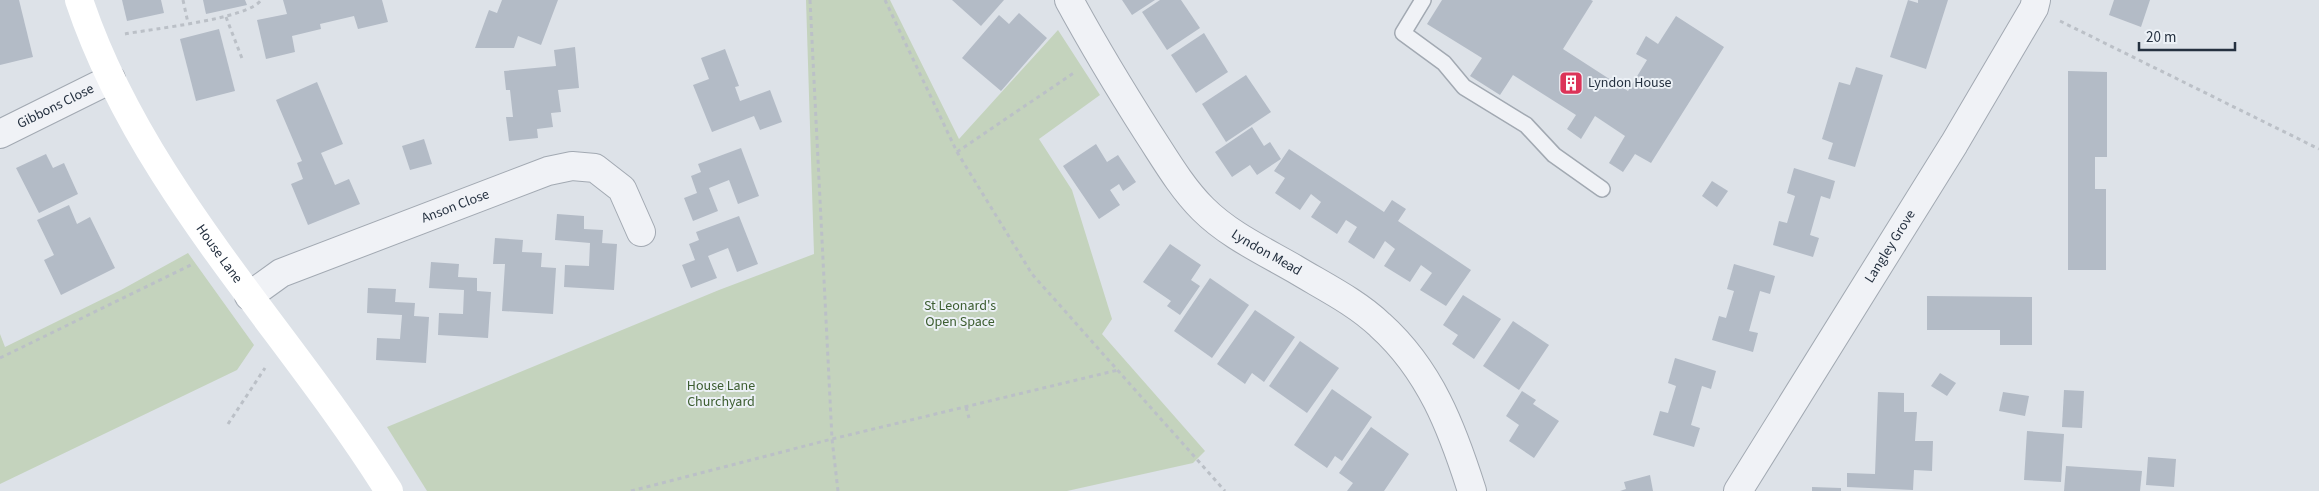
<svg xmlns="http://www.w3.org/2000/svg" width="2319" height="491" font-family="'Source Sans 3',sans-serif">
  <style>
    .green { fill: #c4d3bd }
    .building { fill: #b3bbc6 }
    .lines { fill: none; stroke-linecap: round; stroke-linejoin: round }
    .lane-casing { stroke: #a2a9b2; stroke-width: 18 }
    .street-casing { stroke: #a2a9b2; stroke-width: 30 }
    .path { stroke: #bbc0c7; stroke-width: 3; stroke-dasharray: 4 4; stroke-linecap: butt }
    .lane { stroke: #f0f2f6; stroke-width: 15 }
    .street { stroke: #f0f2f6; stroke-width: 28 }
    .secondary { stroke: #fff; stroke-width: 28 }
    .labels { text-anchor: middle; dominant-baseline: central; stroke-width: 4; stroke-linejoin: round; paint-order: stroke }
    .poi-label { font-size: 14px; fill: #253140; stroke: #ecf1f6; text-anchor: start }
    .street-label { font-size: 14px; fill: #253140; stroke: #ecf1f6 }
    .park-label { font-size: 14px; fill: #3c5d30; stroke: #ecf1f6 }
  </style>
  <rect width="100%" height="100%" fill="#dde2e8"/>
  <!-- green -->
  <g class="green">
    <path d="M806 0H890L959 139 1058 30 1100 95 1039 139 1072 190 1112 319 1102 334 1205 451 1193 463 1067 491H427L387 427 719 290 814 254Z"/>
    <path d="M188 253 254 345 237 370 0 484V334L5 347 121 290Z"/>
  </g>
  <!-- building -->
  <g class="building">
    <path d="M0 0H19L33 57 0 65Z"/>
    <path d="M122 0H161L164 13 127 21Z"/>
    <path d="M203 0H245L247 5 206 14Z"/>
    <path d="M283 0H382L388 22 358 29 354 16 320 24 321 29 292 36 295 52 266 59 257 20 287 14Z"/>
    <path d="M502 0H558L541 45 518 36 514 48H475L489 10 497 13Z"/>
    <path d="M952 0H1004L981 26Z"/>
    <path d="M1122 0H1155L1132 15Z"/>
    <path d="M1160 0H1181L1200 28 1167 50 1142 12Z"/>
    <path d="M1442 0H1591L1593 1 1563 49 1628 91 1647 60 1636 54 1646 36 1658 44 1676 16 1724 47 1651 163 1635 154 1623 172 1609 163 1625 136 1595 116 1581 139 1567 129 1576 115 1513 75 1500 95 1470 76 1482 58 1427 24Z"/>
    <path d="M1908 0 1918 3V0H1948L1926 69 1890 57Z"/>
    <path d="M2114 0H2150L2141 27 2109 15Z"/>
    <path d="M1019 13 1047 38 1001 91 962 58 999 15 1009 24Z"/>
    <path d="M219 29 235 91 196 101 180 39Z"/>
    <path d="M1204 33 1228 72 1196 93 1171 55Z"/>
    <path d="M575 47 579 88 558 90 561 112 551 113 553 127 537 129 538 138 509 141 506 117H513L510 90H506L504 71 556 66 554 50Z"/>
    <path d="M725 49 739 86 735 87 740 101 770 90 782 122 760 130 754 116 712 132 693 85 709 79 701 58Z"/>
    <path d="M1856 67 1883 75 1855 167 1828 159 1833 143 1822 139 1839 82 1850 85Z"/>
    <path d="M2068 71 2107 72V157H2095V189H2106V270H2068Z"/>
    <path d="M1246 75 1271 112 1226 142 1202 104Z"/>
    <path d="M317 82 343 144 321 153 335 185 349 179 360 204 308 225 291 184 303 179 297 163 302 161 276 100Z"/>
    <path d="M1252 127 1264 146 1270 142 1281 159 1257 175 1250 165 1232 177 1215 152Z"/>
    <path d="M424 139 432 164 410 170 402 146Z"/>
    <path d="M1096 144 1107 162 1118 155 1136 182 1123 191 1119 184 1110 190 1120 205 1099 219 1063 166Z"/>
    <path d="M741 148 759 196 738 204 729 180 709 188 718 211 693 221 684 198 697 193 691 176 701 172 698 164Z"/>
    <path d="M1289 149 1384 212 1392 200 1406 209 1398 221 1471 270 1446 306 1420 290 1432 273 1421 265 1410 282 1384 266 1395 249 1385 241 1374 259 1348 242 1357 227 1346 220 1337 234 1311 217 1321 202 1311 194 1300 210 1275 193 1285 178 1274 171Z"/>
    <path d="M46 154 53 168 64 163 78 194 39 213 16 168Z"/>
    <path d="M1794 168 1835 181 1830 199 1821 196 1810 235 1819 238 1813 257 1773 245 1779 221 1787 223 1795 196 1787 193Z"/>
    <path d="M1712 181 1728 191 1717 207 1702 196Z"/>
    <path d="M69 205 77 224 90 217 115 268 61 295 44 260 54 255 37 220Z"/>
    <path d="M557 214 584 216V229L603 230 602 243 617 244 614 290 564 287 565 265 589 266 590 243 555 240Z"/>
    <path d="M739 216 758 264 737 272 728 248 708 256 717 278 691 288 682 265 695 260 689 244 699 240 696 232Z"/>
    <path d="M495 238 523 240 522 252 542 253 541 267 556 268 553 314 502 311 505 264H493Z"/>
    <path d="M1170 244 1201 265 1191 280 1200 286 1180 315 1167 306 1171 301 1143 282Z"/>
    <path d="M431 262 459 264 458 277 477 278V291L491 292 488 338 438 335 439 313 463 314 464 290 429 288Z"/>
    <path d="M1734 264 1775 276 1770 294 1760 291 1749 331 1758 333 1753 352 1712 340 1719 316 1726 318 1734 291 1727 289Z"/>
    <path d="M1210 278 1249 305 1212 358 1174 331Z"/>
    <path d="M368 288 396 289 395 302 415 303 414 316 429 317 426 363 376 360 377 338 400 339 402 315 367 313Z"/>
    <path d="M1463 295 1501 319 1474 359 1452 344 1458 335 1443 325Z"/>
    <path d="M1927 296 2032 297V345H2000V330H1927Z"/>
    <path d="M1255 310 1295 337 1264 382 1252 373 1245 384 1217 364Z"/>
    <path d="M1513 321 1549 345 1519 390 1483 366Z"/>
    <path d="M1300 341 1339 368 1307 413 1269 386Z"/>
    <path d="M1675 358 1716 371 1711 389 1702 386 1691 425 1700 428 1694 447 1653 435 1660 411 1668 413 1676 386 1668 383Z"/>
    <path d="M1940 373 1956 383 1947 396 1931 386Z"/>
    <path d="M1332 389 1372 417 1342 461 1335 456 1327 468 1294 445Z"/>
    <path d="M2064 390 2084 391 2082 428 2062 427Z"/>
    <path d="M1522 391 1536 400 1533 404 1559 421 1534 458 1509 441 1519 425 1506 416Z"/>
    <path d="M1878 392 1904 393V412H1917L1915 441H1933L1932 471 1914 470 1913 490 1847 487V473L1875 474Z"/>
    <path d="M2003 392 2029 396 2025 416 1999 411Z"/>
    <path d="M1371 427 1409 454 1384 491H1347L1353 483 1339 473Z"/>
    <path d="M2027 431 2064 434 2061 482 2024 480Z"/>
    <path d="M2148 457 2176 459 2174 487 2146 485Z"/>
    <path d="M2066 466 2142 471 2140 491H2064Z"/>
    <path d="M1650 475 1653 491H1620L1626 489 1624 482Z"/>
    <path d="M1812 487 1841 488V491H1812Z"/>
  </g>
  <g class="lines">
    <!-- lane casing -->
    <g class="lane-casing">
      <path id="lane" d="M1423 0 1403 33 1444 63 1464 87 1526 125 1554 155 1602 189"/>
    </g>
    <!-- street casing -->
    <g class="street-casing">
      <g id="street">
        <path id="s1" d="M1069 0C1094 46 1120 89 1148 133 1165 159 1181 187 1203 209 1229 235 1264 251 1295 269 1323 286 1356 302 1380 325 1430 370 1452 428 1472 491"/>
        <path id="s2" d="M0 134 111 79"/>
        <path id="s3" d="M249 296 281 273 548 171 572 166 595 168 622 189 641 232"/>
        <path id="s4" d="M1738 491 1954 144 2034 8 2036 0"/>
      </g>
    </g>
    <!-- path -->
    <g class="path">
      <path d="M183 0 188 23"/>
      <path d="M810 0 832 439 838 491"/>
      <path d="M885 0 957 152 1032 274 1225 491"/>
      <path d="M226 17 243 61"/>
      <path d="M2060 21 2319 149"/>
      <path d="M125 34C150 29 249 19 261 0"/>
      <path d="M957 152 1075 72"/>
      <path d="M0 358 191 265"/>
      <path d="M966 407 969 418"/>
      <path d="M228 424 265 368"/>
      <path d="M631 491 832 439 1118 370"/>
    </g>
    <!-- lane -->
    <use href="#lane" class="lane"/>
    <!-- street -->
    <use href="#street" class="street"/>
    <!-- secondary -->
    <path class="secondary" id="s5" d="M79 0C141 186 287 328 389 491"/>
  </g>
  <!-- icons -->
  <defs>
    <g id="building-square" transform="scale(1.25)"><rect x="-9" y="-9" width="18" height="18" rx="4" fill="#dc3358" stroke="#ecf1f6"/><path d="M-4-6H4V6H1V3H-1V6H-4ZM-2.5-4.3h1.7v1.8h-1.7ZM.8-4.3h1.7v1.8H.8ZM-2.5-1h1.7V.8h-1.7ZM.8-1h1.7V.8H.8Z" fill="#fff"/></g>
  </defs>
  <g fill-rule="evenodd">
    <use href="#building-square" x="1571" y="83"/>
  </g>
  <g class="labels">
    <!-- poi labels -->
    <g class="poi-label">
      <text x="1588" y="83">Lyndon House</text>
    </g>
    <!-- street labels -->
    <g class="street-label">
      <text stroke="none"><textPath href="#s2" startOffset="62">Gibbons Close</textPath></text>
      <text stroke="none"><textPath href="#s3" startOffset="226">Anson Close</textPath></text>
      <text stroke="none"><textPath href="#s4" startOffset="288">Langley Grove</textPath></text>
      <text stroke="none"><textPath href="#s1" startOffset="326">Lyndon Mead</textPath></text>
      <text stroke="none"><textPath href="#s5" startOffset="291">House Lane</textPath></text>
    </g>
    <!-- park labels -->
    <g class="park-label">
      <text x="960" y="306">St Leonard's<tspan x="960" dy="16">Open Space</tspan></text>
      <text x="721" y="386">House Lane<tspan x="721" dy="16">Churchyard</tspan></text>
    </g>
  </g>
  <!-- scale -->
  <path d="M2139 42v8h96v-8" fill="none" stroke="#253140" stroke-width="2.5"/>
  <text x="2146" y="42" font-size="15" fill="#253140" stroke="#ecf1f6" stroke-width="4" paint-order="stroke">20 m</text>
</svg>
